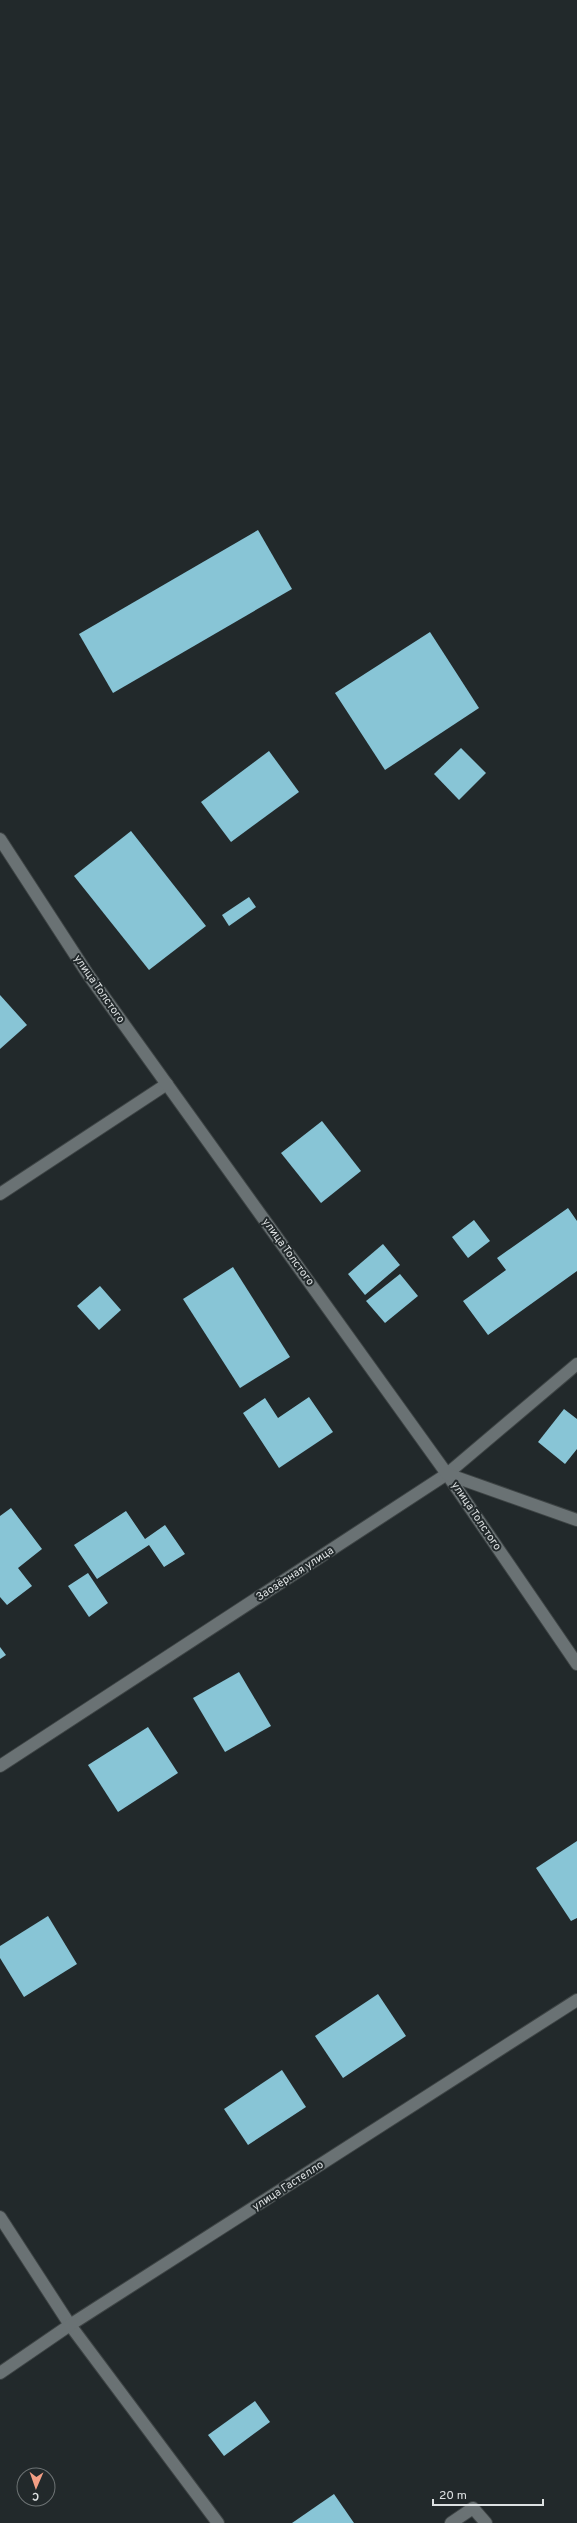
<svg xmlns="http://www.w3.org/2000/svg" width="577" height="2523" font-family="Overpass,sans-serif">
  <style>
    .building { fill: #88c5d6 }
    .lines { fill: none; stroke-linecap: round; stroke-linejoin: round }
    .service-casing { stroke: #3e4445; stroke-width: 14 }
    .minor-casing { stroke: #3e4445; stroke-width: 14 }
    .tertiary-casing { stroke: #3e4445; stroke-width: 14 }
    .service { stroke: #6a7274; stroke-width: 12 }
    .minor { stroke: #6a7274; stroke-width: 12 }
    .tertiary { stroke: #6a7274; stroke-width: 12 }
    .labels { text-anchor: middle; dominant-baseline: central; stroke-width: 4; stroke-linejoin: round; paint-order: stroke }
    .street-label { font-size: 11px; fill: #dde1e2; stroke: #22292b }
  </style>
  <rect width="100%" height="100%" fill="#22292b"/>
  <!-- building -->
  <g class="building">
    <path d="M258 530 292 589 113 693 79 634Z"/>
    <path d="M430 632 479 708 385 770 335 693Z"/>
    <path d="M461 748 486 773 459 800 434 774Z"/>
    <path d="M269 751 299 792 231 842 201 802Z"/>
    <path d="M131 831 206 926 149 970 74 876Z"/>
    <path d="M249 897 256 907 229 926 222 915Z"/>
    <path d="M0 995 27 1025 0 1049Z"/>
    <path d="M322 1121 361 1171 321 1203 281 1153Z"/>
    <path d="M568 1208 577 1221V1271L488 1335 463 1301 506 1270 497 1258Z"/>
    <path d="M474 1220 490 1241 468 1258 452 1237Z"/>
    <path d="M383 1244 400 1265 365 1295 348 1274Z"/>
    <path d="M233 1267 290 1357 240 1388 183 1299Z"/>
    <path d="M400 1274 418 1296 385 1323 366 1301Z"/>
    <path d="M100 1286 121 1310 99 1330 77 1306Z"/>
    <path d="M309 1397 333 1432 279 1468 243 1413 265 1398 278 1418Z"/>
    <path d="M564 1409 577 1419V1449L565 1464 538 1442Z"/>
    <path d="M11 1508 42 1549 18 1568 32 1586 7 1605 0 1597V1516Z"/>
    <path d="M126 1511 145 1539 165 1525 185 1554 164 1567 149 1545 97 1579 74 1545Z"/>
    <path d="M88 1573 108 1603 89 1617 68 1586Z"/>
    <path d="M0 1647 6 1655 0 1659Z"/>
    <path d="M239 1672 271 1726 225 1752 193 1698Z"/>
    <path d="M148 1727 178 1773 118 1812 88 1765Z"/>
    <path d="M577 1841V1918L571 1921 536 1868Z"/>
    <path d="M48 1916 77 1964 24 1997 0 1958V1946Z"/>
    <path d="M378 1994 406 2036 343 2078 315 2036Z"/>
    <path d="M282 2070 306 2107 248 2145 224 2109Z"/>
    <path d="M255 2401 270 2422 224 2456 208 2435Z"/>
    <path d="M334 2494 354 2523H292Z"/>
  </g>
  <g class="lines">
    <!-- service casing -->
    <g class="service-casing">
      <g id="service">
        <path d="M0 1194 167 1084"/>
        <path d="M0 2217 70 2325"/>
        <path d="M451 2523 473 2508 486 2523"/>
      </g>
    </g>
    <!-- minor casing -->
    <g class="minor-casing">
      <g id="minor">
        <path d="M447 1474 577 1664"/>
        <path d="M0 1766 447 1474 577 1364"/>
        <path d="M70 2325 218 2523"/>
        <path d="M0 2373 70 2325 577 2000"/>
      </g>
    </g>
    <!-- tertiary casing -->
    <g class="tertiary-casing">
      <path id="tertiary" d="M0 839 87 973 447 1474 577 1520"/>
    </g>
    <!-- service -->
    <use href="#service" class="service"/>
    <!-- minor -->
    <use href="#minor" class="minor"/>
    <!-- tertiary -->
    <use href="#tertiary" class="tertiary"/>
  </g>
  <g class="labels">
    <!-- street labels -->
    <g class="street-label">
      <text transform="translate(99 989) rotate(55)">улица Толстого</text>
      <text transform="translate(288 1252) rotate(54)">улица Толстого</text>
      <text transform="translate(476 1516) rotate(56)">улица Толстого</text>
      <text transform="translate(295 1574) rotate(-33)">Заозёрная улица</text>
      <text transform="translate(288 2186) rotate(-33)">улица Гастелло</text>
    </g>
  </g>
  <!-- north arrow -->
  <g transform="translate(36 2487) rotate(182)"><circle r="19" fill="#22292b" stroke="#6d7374"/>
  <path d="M0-3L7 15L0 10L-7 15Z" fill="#f39f85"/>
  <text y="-6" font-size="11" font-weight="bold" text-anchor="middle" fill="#dde1e2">С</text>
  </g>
  <!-- scale -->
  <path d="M433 2499v6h110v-6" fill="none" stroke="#dde1e2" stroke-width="2"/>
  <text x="439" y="2499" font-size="12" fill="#dde1e2" stroke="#22292b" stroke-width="3" paint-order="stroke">20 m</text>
</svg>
